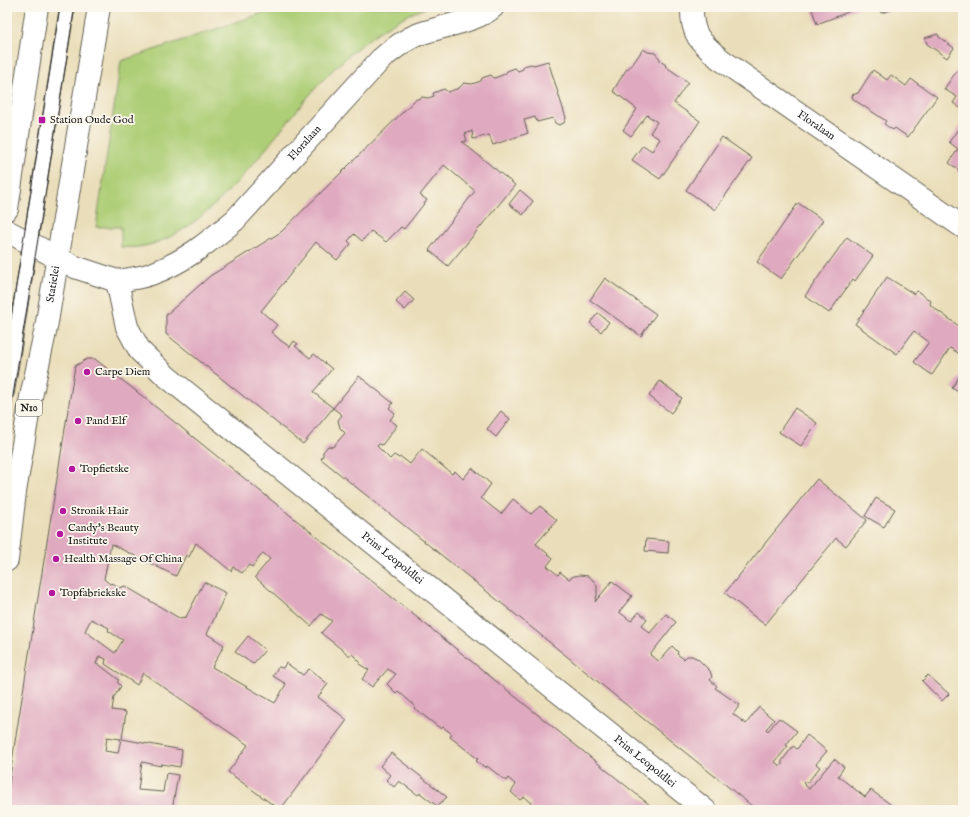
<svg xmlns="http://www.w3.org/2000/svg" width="970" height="817" font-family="'IM FELL English',serif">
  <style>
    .green { fill: #adce76; stroke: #647549 }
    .building { fill: #dfa9bf; fill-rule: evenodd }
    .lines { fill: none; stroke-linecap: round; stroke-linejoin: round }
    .lane-casing { stroke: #646053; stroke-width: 16 }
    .street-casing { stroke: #646053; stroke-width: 24 }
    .primary-casing { stroke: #646053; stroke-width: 24 }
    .lane { stroke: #fff; stroke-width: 14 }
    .street { stroke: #fff; stroke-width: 22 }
    .primary { stroke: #fff; stroke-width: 22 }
    .tram { stroke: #1c1c1c; stroke-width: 1 }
    .poi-dot { fill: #b5179e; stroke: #fbf7ec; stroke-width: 1.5 }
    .labels { text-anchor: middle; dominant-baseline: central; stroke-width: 3.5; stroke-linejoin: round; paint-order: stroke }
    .shield { fill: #fbf7ec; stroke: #5f5e5a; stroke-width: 1 }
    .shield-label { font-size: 10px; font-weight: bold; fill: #1c1c1c }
    .poi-label { font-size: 11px; fill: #1c1c1c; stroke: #fbf7ec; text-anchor: start }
    .street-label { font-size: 11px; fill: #1c1c1c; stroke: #fbf7ec }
  </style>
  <rect width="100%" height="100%" fill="#fbf7ec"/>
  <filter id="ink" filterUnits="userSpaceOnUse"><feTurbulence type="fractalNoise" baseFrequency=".025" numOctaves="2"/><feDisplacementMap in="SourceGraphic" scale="8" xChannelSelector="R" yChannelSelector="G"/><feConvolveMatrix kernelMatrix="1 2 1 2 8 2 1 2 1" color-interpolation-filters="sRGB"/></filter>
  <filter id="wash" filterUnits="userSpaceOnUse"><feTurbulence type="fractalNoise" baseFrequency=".012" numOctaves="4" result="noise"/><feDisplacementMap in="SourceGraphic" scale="16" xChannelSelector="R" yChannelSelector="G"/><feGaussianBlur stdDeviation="0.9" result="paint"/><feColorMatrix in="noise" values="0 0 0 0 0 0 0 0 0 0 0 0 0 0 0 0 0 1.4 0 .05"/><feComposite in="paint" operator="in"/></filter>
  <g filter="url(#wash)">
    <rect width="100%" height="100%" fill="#eadeba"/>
    <!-- green -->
    <path class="green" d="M281 7H429C393 18 361 43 334 69 281 118 204 257 121 247V227H96L121 61Z"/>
    <g id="blocks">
      <!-- building -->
      <g class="building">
        <path d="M811 7H861L817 24Z"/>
        <path d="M879 7H893L894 9 881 13Z"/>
        <path d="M938 34 939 37 954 48 947 58 927 44 925 38Z"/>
        <path d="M643 49 648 52 655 53 660 59V61L666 65 665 66 688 82 674 103 700 121 660 179 632 160 643 145 652 151 660 139 650 133 657 122 647 115 631 136 623 130 637 109 613 91 626 70 632 65Z"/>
        <path d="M548 61 566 118 564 123 559 125 555 123 553 118 537 122 535 117 524 120 528 133 493 145 489 135 473 139 472 131 465 134 467 141 462 142 515 185 448 266 429 250 475 191 444 165 420 195 427 200 404 229 401 227 386 242 371 231 362 241 354 234 348 241 351 244 337 260 316 242 261 311 277 325 271 332 280 340 290 347 294 341 298 344 295 346 310 358 314 354 332 369 313 392 333 408 303 444 166 334V315L210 276 281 232 415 100 422 97 428 98 434 96 433 93 444 89 448 92 459 88 464 83 472 84 481 81 482 78 491 75 494 78 497 77 505 74 507 71 515 68 518 71 523 69 524 66 531 64 534 65Z"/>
        <path d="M959 68 963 71V110L953 103 957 97 944 89Z"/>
        <path d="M873 70 887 80 891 75 906 86 911 79 937 97 908 137 895 128 893 130 884 124 886 121 853 99 852 95 858 93Z"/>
        <path d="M963 122V175L958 172 959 170 949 163 958 149 949 142Z"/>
        <path d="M722 137 752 158 715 210 686 190Z"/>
        <path d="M520 190 533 201 523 215 509 204Z"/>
        <path d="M798 203 823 220 781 279 757 262Z"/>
        <path d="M847 237 873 256 855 281 853 279 829 313 805 296Z"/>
        <path d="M887 277 914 294 917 291 931 301 930 305 963 329V356L950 348 932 375 914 362 929 342 914 331 897 354 855 324Z"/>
        <path d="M605 278 656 314 641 336 590 300Z"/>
        <path d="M405 292 414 300 405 310 396 302Z"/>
        <path d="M598 313 609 322 601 332 590 323Z"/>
        <path d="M87 359H95L131 387 656 810H533L529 807 532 804 524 797 520 800 511 792 516 785 508 778 506 781 487 766 486 768 476 761 478 759 450 737 452 734 443 727 441 729 414 708 415 706 406 698 398 691 396 693 387 684 396 674 388 669 372 687 362 679 369 670 359 664 360 662 352 654 350 656 321 633 332 621 321 614 311 626 255 577 270 559 263 553 252 567 249 565 242 573 233 567 231 571 196 543 189 557 186 555 176 576 111 544 104 579 110 584 113 583 119 588 125 586 179 618 186 617 204 582 226 593 207 634 224 645 212 667 275 703 286 684 273 676 278 667 283 668 286 663 303 675 309 669 328 684 318 697 347 720 280 810 228 772 248 745 143 673 137 685 105 664 106 659 99 656 96 664 101 666 119 680 117 682 121 686 114 697 112 710 126 712 122 739 182 750 180 767 161 764V766L142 762 138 790 163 792 166 773 178 775 172 810H7V799L14 748 75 366ZM91 619 109 628 108 631 123 640 115 653 85 631ZM107 737 121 739 118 753 105 751Z"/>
        <path d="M963 370V395L952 388Z"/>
        <path d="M359 376 393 403 389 408 395 413 390 420 397 425 382 445 379 444 377 446 390 459 394 455 399 458 401 457 410 464 422 449 452 474 455 471 463 479 472 468 491 484 481 498 501 514 513 499 531 514 540 506 557 520 536 544 553 558 547 566 558 575 560 572 569 579 574 576 580 575 588 576 593 580 597 586V595L595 602 612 581 632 596 619 612 631 621 639 612 647 619 641 626 650 633 666 614 676 622 650 655 659 661 672 646 678 652 677 654 684 659 687 656H692L698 659 710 671 712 677 710 680 717 686 715 688 740 705 733 714 746 724 759 707 774 720 766 729 768 731 779 718 797 731 786 745 788 746 775 762 780 766 782 765V761L793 746 797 749 807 735 827 751 816 764 820 767 807 783 804 781 803 783 809 789 834 759 844 767 838 776 865 797 871 790 898 810H757L651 725 510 610 321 459 323 456V452L328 446 333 447 345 433 340 428 338 420 342 415 333 408Z"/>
        <path d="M660 381 682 398 671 413 649 396Z"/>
        <path d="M795 408 817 423 801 446 779 432Z"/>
        <path d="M501 411 510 419 496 437 487 429Z"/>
        <path d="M817 479 867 520 846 546 836 538 765 625 725 593Z"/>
        <path d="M876 498 895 509 884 527 865 516Z"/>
        <path d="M646 539 669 541 668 553 645 551Z"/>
        <path d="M248 636 265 650 253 664 235 652Z"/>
        <path d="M928 675 949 694 942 701 922 681Z"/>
        <path d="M391 753 410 768 447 797 437 806 420 793 418 795 399 781 394 787 386 780 390 775 380 766Z"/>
      </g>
    </g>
  </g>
  <g filter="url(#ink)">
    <use href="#blocks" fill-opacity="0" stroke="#646053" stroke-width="1"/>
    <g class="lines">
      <!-- lane casing -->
      <g class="lane-casing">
        <path id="lane" d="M7 392 67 7"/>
      </g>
      <!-- street casing -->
      <g class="street-casing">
        <g id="street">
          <path id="s1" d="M692 7C691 34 700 42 720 59L963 227"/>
          <path d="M7 231 75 267 117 281"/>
          <path id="s2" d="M117 281 127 327 140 351 166 376 705 810"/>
          <path id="s3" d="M117 281C128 279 140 278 151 274 183 263 210 241 235 220L381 59C392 50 404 40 417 35 437 27 479 21 493 7"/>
        </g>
      </g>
      <!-- primary casing -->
      <g class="primary-casing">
        <g id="primary">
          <path d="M7 209 37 7"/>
          <path id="s4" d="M7 560 15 492 31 397 46 328 99 7"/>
        </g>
      </g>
      <!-- lane -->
      <use href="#lane" class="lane"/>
      <!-- street -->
      <use href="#street" class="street"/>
      <!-- primary -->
      <use href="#primary" class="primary"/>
      <!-- tram -->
      <g class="tram">
        <path d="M7 343 60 7"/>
        <path d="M7 433 75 7"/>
      </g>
    </g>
  </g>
  <!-- markers -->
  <g class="poi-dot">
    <rect x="38" y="116" width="8" height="8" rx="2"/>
    <circle cx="87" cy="372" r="4"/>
    <circle cx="78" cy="421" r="4"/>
    <circle cx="72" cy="469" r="4"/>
    <circle cx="63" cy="511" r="4"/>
    <circle cx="60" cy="534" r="4"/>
    <circle cx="56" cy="559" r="4"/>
    <circle cx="52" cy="593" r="4"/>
  </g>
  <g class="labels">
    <!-- shield labels -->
    <rect class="shield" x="16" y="400" width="26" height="16" rx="3"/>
    <g class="shield-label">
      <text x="29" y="408">N10</text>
    </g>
    <!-- poi labels -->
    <g class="poi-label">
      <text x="50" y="120">Station Oude God</text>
      <text x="95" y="372">Carpe Diem</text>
      <text x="86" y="421">Pand Elf</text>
      <text x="80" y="469">Topfietske</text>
      <text x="71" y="511">Stronik Hair</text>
      <text x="68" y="528">Candy's Beauty<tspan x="68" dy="13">Institute</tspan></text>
      <text x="64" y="559">Health Massage Of China</text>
      <text x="60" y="593">Topfabriekske</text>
    </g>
    <!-- street labels -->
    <g class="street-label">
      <text stroke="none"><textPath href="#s1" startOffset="179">Floralaan</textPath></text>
      <text stroke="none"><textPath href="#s3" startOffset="239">Floralaan</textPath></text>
      <text stroke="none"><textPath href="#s4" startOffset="280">Statielei</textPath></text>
      <text stroke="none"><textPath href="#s2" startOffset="401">Prins Leopoldlei</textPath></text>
      <text stroke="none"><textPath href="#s2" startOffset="725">Prins Leopoldlei</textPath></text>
    </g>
  </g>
  <!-- margin -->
  <rect width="970" height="817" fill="none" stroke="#fbf7ec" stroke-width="24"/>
</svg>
